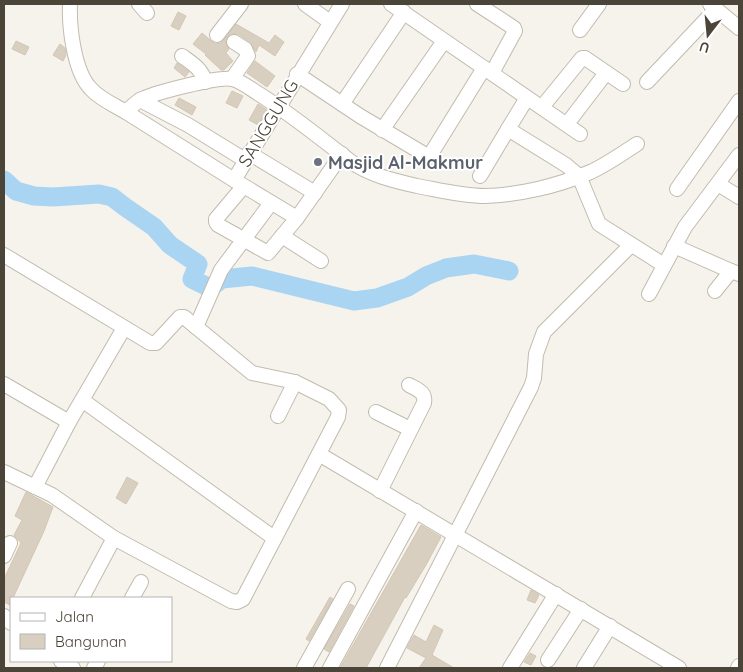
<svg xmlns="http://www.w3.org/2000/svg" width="743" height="672" font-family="Quicksand,sans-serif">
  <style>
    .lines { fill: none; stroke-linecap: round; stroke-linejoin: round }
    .river { stroke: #a9d4f2; stroke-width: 19 }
    .building { fill: #d8cfc1; stroke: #d3c7b4 }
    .minor-casing { stroke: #c2bbae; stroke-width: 16 }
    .minor { stroke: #fff; stroke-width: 14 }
    .worship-dot { fill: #6b7280; stroke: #fff; stroke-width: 2 }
    .labels { text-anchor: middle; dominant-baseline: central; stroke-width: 4; stroke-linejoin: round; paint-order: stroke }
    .street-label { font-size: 18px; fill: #4b4439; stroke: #fff }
    .worship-label { font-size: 18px; font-weight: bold; fill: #5b616d; stroke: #fff; text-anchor: start }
  </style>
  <rect width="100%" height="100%" fill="#f6f3ec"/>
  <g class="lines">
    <!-- river -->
    <path class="river" d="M4 180 16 191 34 196 53 197 99 194 112 197 125 207 154 227 170 245 198 264 192 279 210 288 222 279 252 276 354 301 377 298 408 287 426 276 446 268 474 264 509 271"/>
  </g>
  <!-- building -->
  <g class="building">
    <path d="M178 12 186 16 179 30 171 26Z"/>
    <path d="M236 24 269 43 275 35 284 42 275 56 259 45 256 52 250 42 238 34H230L225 41 229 49 226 53 233 61 224 70H221L205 55 206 54 193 44 202 33 215 44 221 43Z"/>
    <path d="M16 41 29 47 25 55 12 49Z"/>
    <path d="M60 44 65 48 66 55 63 61 53 55Z"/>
    <path d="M255 61 275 76 267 87 247 73Z"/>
    <path d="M177 63 189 72 185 77 174 68Z"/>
    <path d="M232 91 243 96 237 108 226 103Z"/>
    <path d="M179 98 196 107 192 115 175 105Z"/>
    <path d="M258 104 267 110 258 125 249 120Z"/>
    <path d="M127 477 138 483 126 504 116 498Z"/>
    <path d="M26 492 53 507 44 531 13 598H11L10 605 4 602V579L21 543 14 535 22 520 15 516Z"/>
    <path d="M421 525 441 537 426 565 406 598 405 597 366 668H340Z"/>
    <path d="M531 590 539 595 535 603 527 600Z"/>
    <path d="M330 597 333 599 309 641 306 639Z"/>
    <path d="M350 604 354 606 329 652 324 649Z"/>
    <path d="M434 625 443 630 432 655 454 668H419L426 658 407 648 414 635 426 642Z"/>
    <path d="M530 653 536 656 531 665 524 662Z"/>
  </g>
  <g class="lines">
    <!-- minor casing -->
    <g class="minor-casing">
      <g id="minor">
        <path d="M70 4C69 27 74 72 91 89 100 99 114 105 126 112"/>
        <path d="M139 4 147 13"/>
        <path d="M305 4 330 22"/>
        <path d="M391 4 580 134"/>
        <path d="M477 4 514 28 515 31 492 73"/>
        <path d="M710 4 739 28"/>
        <path d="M580 30 599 4"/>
        <path d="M217 35 241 4"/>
        <path d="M182 56C193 64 202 69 205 82"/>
        <path d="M297 74 360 116 429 157 484 68"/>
        <path d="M232 79 248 56 245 49 234 42"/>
        <path d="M647 82 716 9"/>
        <path d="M527 98 508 129 566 165 579 176 599 224 664 265"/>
        <path d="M140 100 188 125 245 160"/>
        <path d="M342 104 404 12"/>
        <path d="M542 107 582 58H585L623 84"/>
        <path d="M567 124 606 73"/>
        <path d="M382 130 444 41"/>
        <path d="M249 153 315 193"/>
        <path d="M480 176 508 129"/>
        <path d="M234 180 126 112C130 108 135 103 140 100 153 93 219 76 232 79 241 81 251 89 259 94 291 114 320 138 350 161 369 175 395 181 417 186 439 190 463 196 485 196 519 195 557 186 588 173 605 166 621 154 637 144"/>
        <path d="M718 184 739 197"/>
        <path d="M243 187 216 219V222L218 225 268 253 297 218 342 154"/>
        <path d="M677 189 739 101"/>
        <path d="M297 218 234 180 342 4"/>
        <path d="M282 236 321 261"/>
        <path d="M674 246 731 271"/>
        <path d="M4 255 150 343H156L180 317H184L252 373 295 382 329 399 339 410 338 417 243 599 237 602 231 601 114 538 52 495 4 472"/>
        <path d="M715 291 731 271 739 274"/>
        <path d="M649 294 685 227 739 155"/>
        <path d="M196 327 221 270 271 203"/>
        <path d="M4 384 69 422 82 400 274 538"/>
        <path d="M82 400 124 328"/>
        <path d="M376 412 410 429"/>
        <path d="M278 416 295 382"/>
        <path d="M319 454 679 668"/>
        <path d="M35 487 69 422"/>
        <path d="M380 491 424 403C426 392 418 390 409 385"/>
        <path d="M4 556 10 543"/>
        <path d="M82 598 114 538"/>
        <path d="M132 598 141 582"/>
        <path d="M4 616 11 623"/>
        <path d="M548 660 581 609"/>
        <path d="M61 661 73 668"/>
        <path d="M94 668 98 661"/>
        <path d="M304 668 348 589"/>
        <path d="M330 668 416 511"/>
        <path d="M387 668 531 387 534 378 536 354 544 332 631 245"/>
        <path d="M510 668 556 594"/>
        <path d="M584 668 610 626"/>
        <path d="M738 668 739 666"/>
      </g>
    </g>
    <!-- minor -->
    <use href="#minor" class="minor"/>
  </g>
  <!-- markers -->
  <circle class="worship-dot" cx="318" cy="162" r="5"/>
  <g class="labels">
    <!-- street labels -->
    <g class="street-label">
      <text transform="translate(268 123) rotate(-59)">SANGGUNG</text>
    </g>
    <!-- worship labels -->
    <g class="worship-label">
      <text x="328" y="162">Masjid Al-Makmur</text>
    </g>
  </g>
  <!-- border -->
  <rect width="743" height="672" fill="none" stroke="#4b4439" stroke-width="10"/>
  <!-- legend -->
  <rect x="10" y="597" width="162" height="65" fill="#ffffff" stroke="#b7b4b0"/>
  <rect x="20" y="613" width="25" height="8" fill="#ffffff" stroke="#b7b4b0"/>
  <text x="55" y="622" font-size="15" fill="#4b4439">Jalan</text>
  <rect x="20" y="634" width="25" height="15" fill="#d8cfc1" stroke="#b7b4b0"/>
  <text x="55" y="647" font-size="15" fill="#4b4439">Bangunan</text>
  <!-- north arrow -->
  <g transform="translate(708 35) rotate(196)" stroke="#ffffff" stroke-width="4" paint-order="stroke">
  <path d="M0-4L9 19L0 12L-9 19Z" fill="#4b4439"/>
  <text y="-8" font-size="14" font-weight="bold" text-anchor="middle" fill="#4b4439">U</text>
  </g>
</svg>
